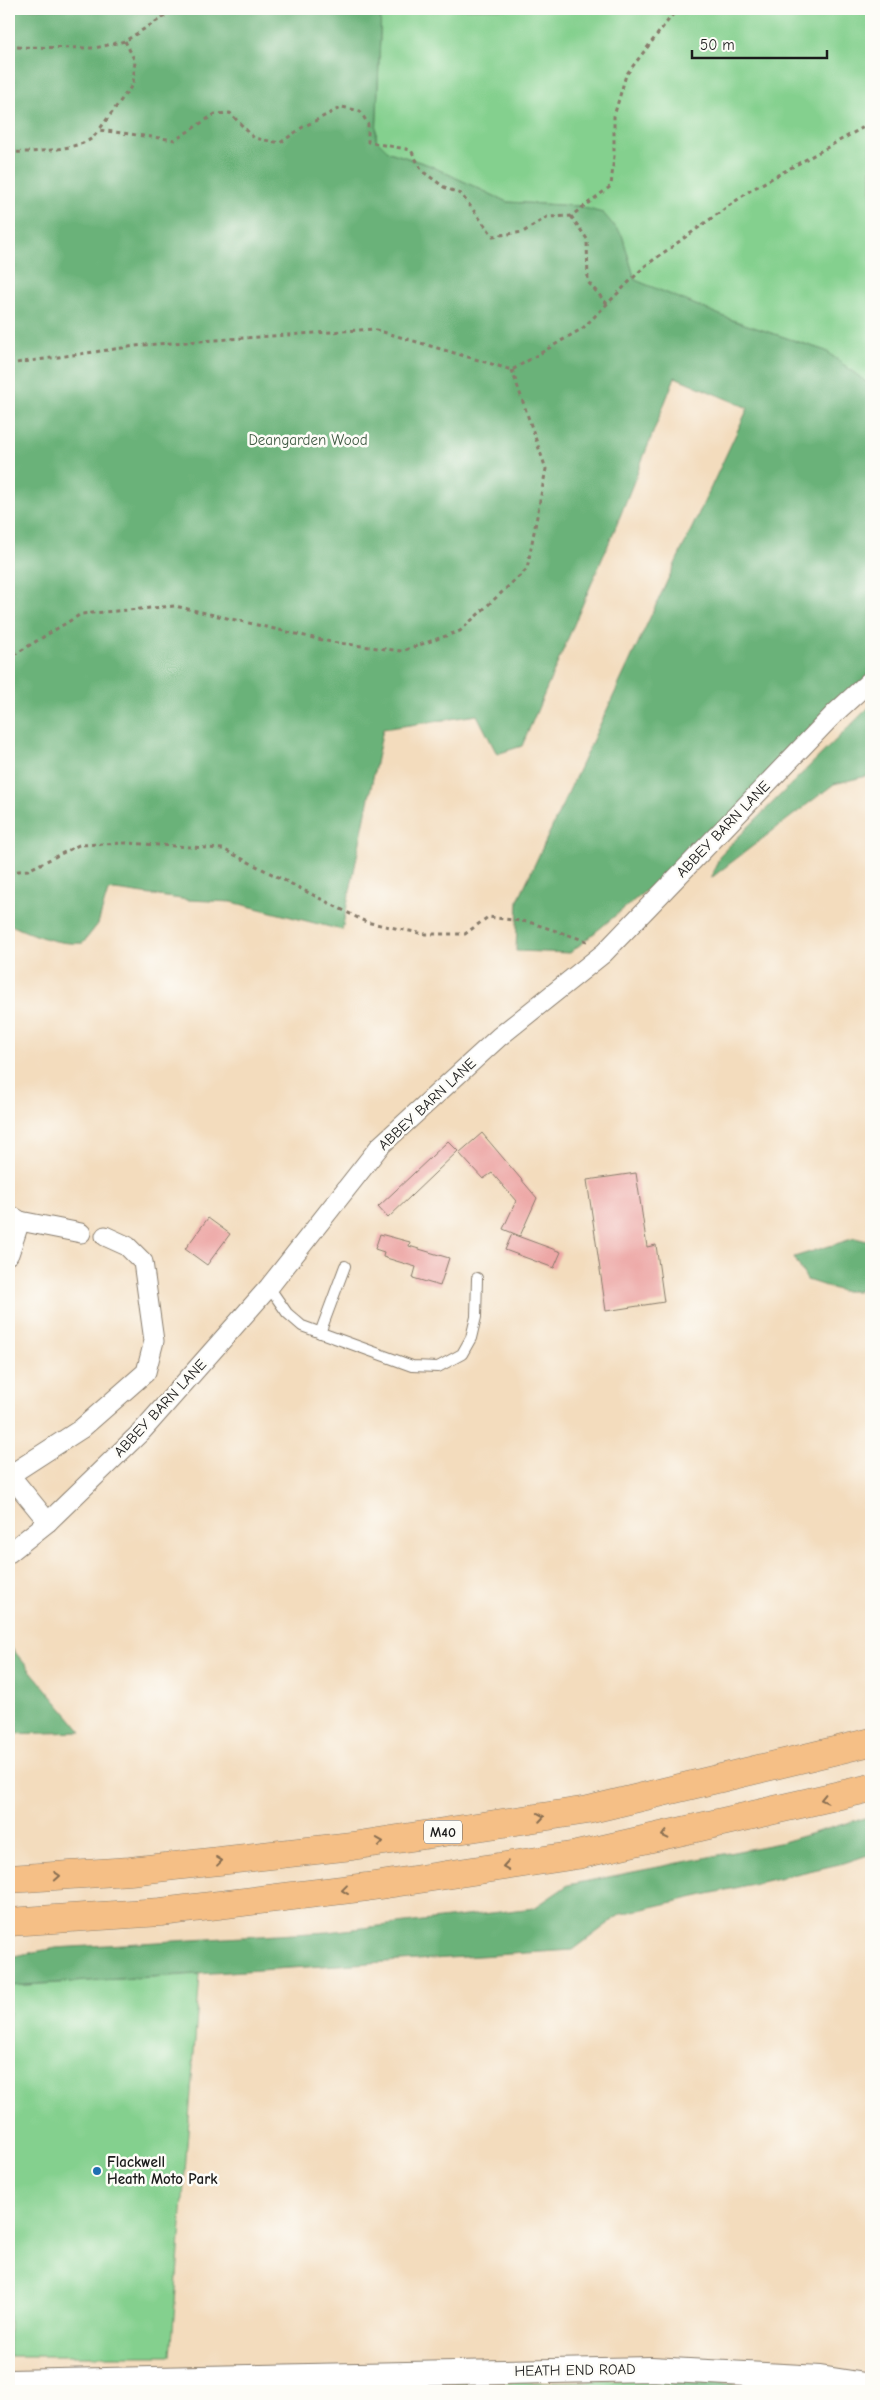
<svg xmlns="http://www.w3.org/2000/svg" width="880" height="2400" font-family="'Comic Neue',sans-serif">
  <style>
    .green { fill: #84d08e; stroke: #507655 }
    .forest { fill: #6bb279; stroke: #44674a }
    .building { fill: #eda7a6 }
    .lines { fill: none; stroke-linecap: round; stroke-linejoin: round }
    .service-casing { stroke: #887c6c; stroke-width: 12 }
    .minor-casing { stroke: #887c6c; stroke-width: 21 }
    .tertiary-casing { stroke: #887c6c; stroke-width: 26 }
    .motorway-casing { stroke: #887c6c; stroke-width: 29 }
    .path { stroke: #887c6c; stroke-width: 3; stroke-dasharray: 4 4; stroke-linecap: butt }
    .service { stroke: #fff; stroke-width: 10 }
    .minor { stroke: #fff; stroke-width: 19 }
    .tertiary { stroke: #fff; stroke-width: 24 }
    .motorway { stroke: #f5bf86; stroke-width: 28 }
    .oneway { stroke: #886e51 }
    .poi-dot { fill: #1f6fb2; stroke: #fdfcf7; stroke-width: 2 }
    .labels { text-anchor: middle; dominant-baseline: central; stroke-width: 5; stroke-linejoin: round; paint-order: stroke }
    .shield { fill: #fdfcf7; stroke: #605f5e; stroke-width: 1 }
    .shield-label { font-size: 14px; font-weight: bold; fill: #1c1c1c }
    .park-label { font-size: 15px; fill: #405b44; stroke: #fdfcf7 }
    .street-label { font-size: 15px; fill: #1c1c1c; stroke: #fdfcf7 }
    .poi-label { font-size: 15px; font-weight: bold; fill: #1c1c1c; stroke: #fdfcf7; text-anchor: start }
  </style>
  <rect width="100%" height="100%" fill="#fdfcf7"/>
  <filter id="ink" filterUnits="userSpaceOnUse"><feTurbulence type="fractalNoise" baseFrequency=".02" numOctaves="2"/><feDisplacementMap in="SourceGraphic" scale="10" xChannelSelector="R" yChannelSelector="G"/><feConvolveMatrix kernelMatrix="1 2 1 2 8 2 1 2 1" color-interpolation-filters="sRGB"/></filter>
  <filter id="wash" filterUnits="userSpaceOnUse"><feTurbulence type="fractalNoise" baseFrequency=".0096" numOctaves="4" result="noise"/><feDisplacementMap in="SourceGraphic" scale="20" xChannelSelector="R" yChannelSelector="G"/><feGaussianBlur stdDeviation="1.12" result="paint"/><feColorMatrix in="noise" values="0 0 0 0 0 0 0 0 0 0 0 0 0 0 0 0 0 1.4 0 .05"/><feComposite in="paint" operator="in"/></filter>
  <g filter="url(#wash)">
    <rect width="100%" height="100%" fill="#f3dcbd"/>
    <!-- green -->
    <g class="green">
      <path d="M381 9H871V386L826 351 732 320 635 280 622 235 577 206 507 202 429 165 389 152 376 139Z"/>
      <path d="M200 1974 171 2356H9V1986Z"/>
      <path d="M687 2379 661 2391H103Z"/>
    </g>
    <!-- forest -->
    <g class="forest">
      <path d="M9 9H381L376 139 389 152 429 165 507 202 577 206 603 213 622 235 635 280 732 320 826 351 871 386V678L724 826 570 953 516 951 518 900 748 408 675 377 617 524 522 746 497 754 477 715 383 729 342 930 232 902 188 900 115 890 108 891 98 924 83 943C58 945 32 935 9 924Z"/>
      <path d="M871 705V775L834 784 711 878 720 855Z"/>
      <path d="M855 1238 871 1242V1291H841L807 1280 794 1257Z"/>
      <path d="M9 1645 82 1732 9 1734Z"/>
      <path d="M871 1816V1854L844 1863 621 1914 573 1950 9 1986V1957L55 1948 328 1932 534 1908 568 1885 779 1843Z"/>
      <path d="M687 2379 799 2391H661Z"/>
    </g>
    <g id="blocks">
      <!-- building -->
      <g class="building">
        <path d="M482 1133 537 1198 520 1236 503 1229 516 1201 492 1173 483 1179 459 1153Z"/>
        <path d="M448 1141 458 1151 388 1218 378 1207Z"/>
        <path d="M636 1173 647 1247 656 1245 664 1302 606 1311 587 1180Z"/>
        <path d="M208 1218 230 1234 207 1265 185 1249Z"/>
        <path d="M380 1234 410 1242 409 1246 449 1258 440 1286 413 1278 416 1267 383 1257 384 1252 375 1249Z"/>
        <path d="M512 1234 561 1252 554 1268 505 1250Z"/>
      </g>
    </g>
  </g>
  <g filter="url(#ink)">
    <use href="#blocks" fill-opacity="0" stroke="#887c6c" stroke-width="1"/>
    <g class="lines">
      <!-- service casing -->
      <g class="service-casing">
        <g id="service">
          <path d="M269 1287 287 1313 302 1326 412 1366 438 1367 462 1354 471 1338 476 1317 477 1278"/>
          <path d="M320 1333 345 1266"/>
        </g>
      </g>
      <!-- minor casing -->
      <g class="minor-casing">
        <g id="minor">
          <path d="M20 1221 81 1233"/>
          <path d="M9 1254 20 1221 10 1215"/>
          <path d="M9 1474 48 1522"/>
          <path d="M10 1475 81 1429 146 1372 154 1341 143 1262 127 1246 105 1236"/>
          <path d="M9 1553 48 1522 142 1431 269 1287 380 1146 499 1037 604 953 835 713 871 680"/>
        </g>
      </g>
      <!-- tertiary casing -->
      <g class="tertiary-casing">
        <path id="tertiary" d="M9 2382 651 2369 820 2378 871 2386"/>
      </g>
      <!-- motorway casing -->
      <g class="motorway-casing">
        <g id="motorway">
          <path d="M9 1879 130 1871 352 1846 588 1810 871 1742"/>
          <path d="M9 1922 161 1912 367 1887 577 1855 871 1788"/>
        </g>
      </g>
      <!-- path -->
      <g class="path">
        <path d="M125 41 135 61 133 84 99 130 175 140 215 114 230 113 254 138 280 143 303 127 342 107 360 111 368 124V142L411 150 422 171 444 187 461 194 493 236 523 232 547 217 571 216 611 186 614 156V116L626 75 677 9"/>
        <path d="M9 47 95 48 125 41 176 9"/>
        <path d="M9 152C29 153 74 150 91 139 94 137 97 132 99 130"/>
        <path d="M571 216 587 239 588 282 608 305"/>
        <path d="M9 364 143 345 373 329 512 370 583 328 645 266 751 190 871 123"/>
        <path d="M9 661 12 656 81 614 175 606 331 642 402 651 460 631 527 569 546 469 512 370"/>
        <path d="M9 872 28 870 79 845 126 843 223 849 366 922 424 934H465L488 917 529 922 590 942"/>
      </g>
      <!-- service -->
      <use href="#service" class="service"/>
      <!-- minor -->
      <use href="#minor" class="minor"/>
      <!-- tertiary -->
      <use href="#tertiary" class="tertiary"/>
      <!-- motorway -->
      <use href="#motorway" class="motorway"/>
    </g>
    <!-- one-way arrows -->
    <defs><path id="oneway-chevron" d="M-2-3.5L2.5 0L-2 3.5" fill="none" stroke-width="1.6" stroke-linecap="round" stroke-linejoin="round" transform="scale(1.25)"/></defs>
    <g class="oneway">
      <use href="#oneway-chevron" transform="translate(824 1799) rotate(167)"/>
      <use href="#oneway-chevron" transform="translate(541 1817) rotate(-9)"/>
      <use href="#oneway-chevron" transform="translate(665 1835) rotate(167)"/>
      <use href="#oneway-chevron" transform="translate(380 1842) rotate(-9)"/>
      <use href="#oneway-chevron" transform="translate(219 1861) rotate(-7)"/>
      <use href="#oneway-chevron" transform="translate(506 1866) rotate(171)"/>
      <use href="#oneway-chevron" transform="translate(57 1876) rotate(-4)"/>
      <use href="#oneway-chevron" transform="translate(345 1890) rotate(173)"/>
    </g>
  </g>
  <!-- markers -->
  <circle class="poi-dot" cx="97" cy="2171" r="5"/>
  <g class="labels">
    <!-- shield labels -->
    <rect class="shield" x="424" y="1820.5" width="38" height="23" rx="4"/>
    <g class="shield-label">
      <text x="443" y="1832">M40</text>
    </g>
    <!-- park labels -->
    <g class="park-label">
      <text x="308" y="440">Deangarden Wood</text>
    </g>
    <!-- street labels -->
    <g class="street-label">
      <text transform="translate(723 829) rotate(-46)">ABBEY BARN LANE</text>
      <text transform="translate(427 1104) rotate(-43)">ABBEY BARN LANE</text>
      <text transform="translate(160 1408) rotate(-47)">ABBEY BARN LANE</text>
      <text transform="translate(575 2370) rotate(-1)">HEATH END ROAD</text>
    </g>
    <!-- poi labels -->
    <g class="poi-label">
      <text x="107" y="2162">Flackwell<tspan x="107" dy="17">Heath Moto Park</tspan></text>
    </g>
  </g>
  <!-- margin -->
  <rect width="880" height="2400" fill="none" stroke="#fdfcf7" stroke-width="30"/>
  <!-- scale -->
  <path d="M692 50v8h135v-8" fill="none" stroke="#1c1c1c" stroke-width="2.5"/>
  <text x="700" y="50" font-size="15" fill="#1c1c1c" stroke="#fdfcf7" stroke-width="4" paint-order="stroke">50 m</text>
</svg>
